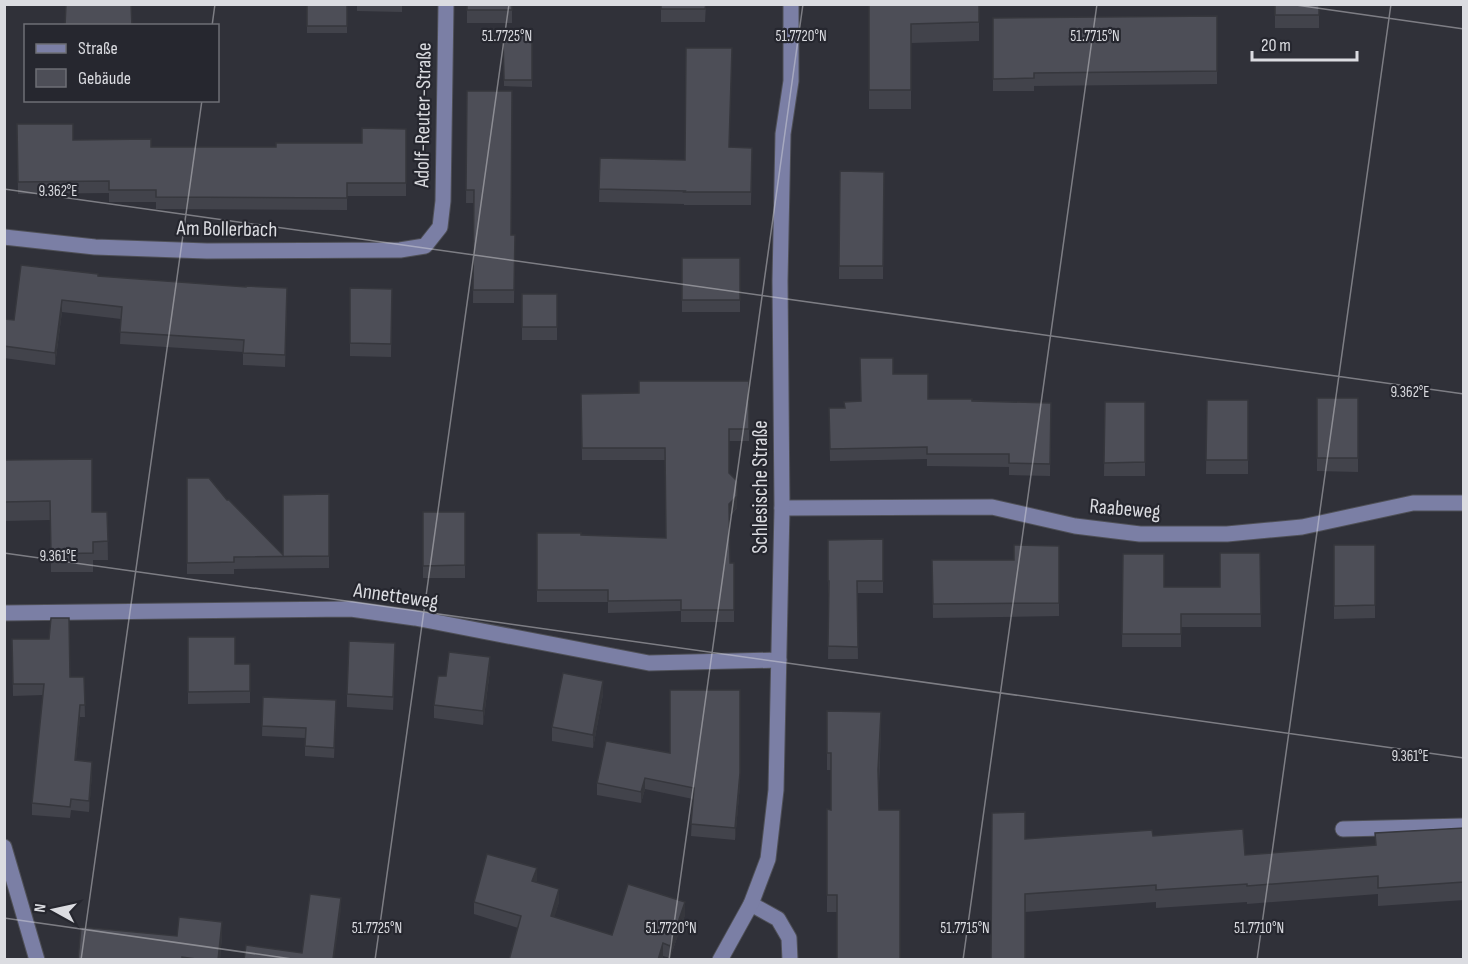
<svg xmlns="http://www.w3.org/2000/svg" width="1468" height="964" font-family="'Sofia Sans Condensed',sans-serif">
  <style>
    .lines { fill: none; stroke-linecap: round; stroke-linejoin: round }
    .minor-casing { stroke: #4f5057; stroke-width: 17 }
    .minor { stroke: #7b7fa5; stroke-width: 15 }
    .wall { fill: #42434b }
    .shaded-wall { fill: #36373d }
    .building { fill: #4d4e57; stroke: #36373d; stroke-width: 1.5 }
    .ticks { fill: none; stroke: #dbdce1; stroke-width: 1.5; stroke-opacity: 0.45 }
    .labels { text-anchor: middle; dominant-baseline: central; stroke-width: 4.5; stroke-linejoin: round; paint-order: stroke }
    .street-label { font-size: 21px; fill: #dbdce1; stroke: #26272f }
    .ticks-label { font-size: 15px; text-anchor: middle; fill: #dbdce1; stroke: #26272f; stroke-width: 4.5; stroke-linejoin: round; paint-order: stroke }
  </style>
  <rect width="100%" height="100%" fill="#303139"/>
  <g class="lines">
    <!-- minor casing -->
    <g class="minor-casing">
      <g id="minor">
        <path d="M4 237 95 247 207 251 400 250 425 246 440 227 443 201 446 4"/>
        <path d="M782 508 992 507 1075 526 1140 534H1227L1302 527 1413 503H1464"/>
        <path d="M4 613 351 609 415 618 649 663 779 660"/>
        <path d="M1343 829 1464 826"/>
        <path d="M4 847 37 960"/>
        <path d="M751 904 778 919 789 938 790 960"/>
        <path d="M720 960 751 904 768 859 776 790 782 508 780 281 783 134 791 81V4"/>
      </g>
    </g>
    <!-- minor -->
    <use href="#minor" class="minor"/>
  </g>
  <!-- wall -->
  <g class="wall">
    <rect x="307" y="4" width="40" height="29"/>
    <path d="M357 4H402V12L357 11Z"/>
    <rect x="467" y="4" width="45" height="19"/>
    <path d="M661 4H706L705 22H661Z"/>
    <path d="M869 4H979V41L911 43V109H869Z"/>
    <rect x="1275" y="4" width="44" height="24"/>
    <path d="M1217 16V84L1034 86V91H993V18Z"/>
    <path d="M503 35H532V87L504 86Z"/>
    <path d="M467 91 511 235H515L514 303H473L474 203H466Z"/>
    <path d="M17 124 73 140 151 147H276L362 143 406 129V196H347V210L156 209V202H109V193L18 194Z"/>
    <path d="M730 147 752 148 751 205H684V204L599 202 600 158 685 160Z"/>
    <path d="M840 171 884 172 883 279H839Z"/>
    <rect x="682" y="258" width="58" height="54"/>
    <path d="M98 276 287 300 285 367 243 365V352L120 344 121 319 62 312 55 365 4 358V319L14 320Z"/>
    <path d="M350 288 392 289 391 357 350 356Z"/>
    <rect x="522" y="294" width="35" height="46"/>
    <path d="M893 374 928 399 1051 403 1050 476 1009 475V467L927 466V459L830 461 829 408H844L861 401Z"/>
    <path d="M749 381V441H729V473L737 508 730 516V563H734V622H681V611L608 613V602H537V533L666 538 665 460H582L581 394 639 393Z"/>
    <path d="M1317 398H1358V472L1317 471Z"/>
    <path d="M1207 400H1248V474H1206Z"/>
    <path d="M1105 402H1145V476H1104Z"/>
    <path d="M4 460 92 512H107L108 560H93V572H51L50 520 4 521Z"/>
    <path d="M187 478 227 500 283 555 329 494V568L234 569V574H187Z"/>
    <rect x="423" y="512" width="42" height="66"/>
    <path d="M883 539V593H857L858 659H828L829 593H828V540Z"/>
    <path d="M1334 545H1375V618L1334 619Z"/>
    <path d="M1059 546V616L933 618 932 560H1014Z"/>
    <path d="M1260 553 1261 627H1181V647H1122L1123 554 1164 587H1220Z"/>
    <path d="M188 637 235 664H250V703L188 704Z"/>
    <path d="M12 639 70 677H84L85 717H80L76 760 92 773 89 812 71 810 70 818 32 815V803L43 695 13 696Z"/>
    <path d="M395 656 393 710 347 707V694Z"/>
    <path d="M490 670 483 725 434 718V705L446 676Z"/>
    <path d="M740 690V785L735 840 691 836 693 799 645 789 641 803 597 795V783L670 753Z"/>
    <path d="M603 694 593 748 552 741V727Z"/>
    <path d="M263 697 336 710 334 758 305 756V738L262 736Z"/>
    <path d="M827 711 881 728 879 784 837 912H827V809L831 810V770H827Z"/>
    <path d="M1464 828V900L1378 906V894L1247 904V902L1156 908V902L1025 912V839L1153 836 1245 855 1375 845V833Z"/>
    <path d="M537 881 536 882 559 902 554 917 612 935 685 915 670 958 663 956 662 960H509L518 928 474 914V902Z"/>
    <path d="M222 935 220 960H78Z"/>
  </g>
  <!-- shaded-wall -->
  <g class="shaded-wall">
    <path d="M62 300V312L55 365V353Z"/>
    <path d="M737 496V508L729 516V504Z"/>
    <path d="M490 657V670L483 725V711Z"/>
    <path d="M603 681V694L593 748V735Z"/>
    <path d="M80 705V717L75 772V760Z"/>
    <path d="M881 712V728L878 787V770Z"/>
    <path d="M92 762V773L89 812V801Z"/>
    <path d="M740 773V785L735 840V828Z"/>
    <path d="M645 778V789L641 803V792Z"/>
    <path d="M537 868V881L532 894V881Z"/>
    <path d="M559 889V902L551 929V916Z"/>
    <path d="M341 898V910L334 960H333Z"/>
    <path d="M685 902V915L670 958V946Z"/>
    <path d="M222 922V935L220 960H218Z"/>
    <path d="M663 943V956L662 960H658Z"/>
  </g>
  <!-- building -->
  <g class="building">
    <path d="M66 4H131L132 26H65Z"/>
    <rect x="307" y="4" width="40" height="22"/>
    <rect x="467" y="4" width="45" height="6"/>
    <path d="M661 4H706L705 9H661Z"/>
    <path d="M869 4H979V22L911 24V90H869Z"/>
    <rect x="1275" y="4" width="44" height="11"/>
    <path d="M1217 16V71L1034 73V78L993 79V18Z"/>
    <path d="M503 35H532V80H504Z"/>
    <path d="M686 48H732L729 147 752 148 751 192H684L685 191 599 189 600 158 685 160Z"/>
    <path d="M467 91H512L511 235H515L514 290H473L474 190H466Z"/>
    <path d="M17 124H73V140L151 139V147H276V143H362V128L406 129V183H347V198L156 197V190H109V181L18 182Z"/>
    <path d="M840 171 884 172 883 266H839Z"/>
    <rect x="682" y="258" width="58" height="42"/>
    <path d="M21 265 98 274V276L246 287V286L287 288 285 355 243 353 244 340 120 332 122 307 62 300 55 353 4 346V319L14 320Z"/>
    <path d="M350 288 392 289 391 344 350 343Z"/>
    <rect x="522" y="294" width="35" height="33"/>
    <path d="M860 358H893V374H928V399H972V401L1051 403 1050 464 1009 463V454H927V447L830 449 829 408H845L844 402 861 401Z"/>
    <path d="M639 381H749V429H729V473L737 481V496L729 504 730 563H734V610H681V600L608 601V590H537V533H581V535L666 538 665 448H582L581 394 639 393Z"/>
    <rect x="1317" y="398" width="41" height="60"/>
    <path d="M1207 400H1248V460H1206Z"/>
    <path d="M1105 402H1145V462L1104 463Z"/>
    <path d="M92 459V512H107L108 541 93 542V553L51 554 50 501 4 502V460Z"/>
    <path d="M187 478H209L227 500H229L283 555V495L329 494V556L234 557V562L187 563Z"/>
    <path d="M423 512H465V565L423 566Z"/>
    <path d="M883 539V581H857L858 647 828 646 829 581H828V540Z"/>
    <path d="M1014 545 1059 546V603L933 604 932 560H1014Z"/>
    <path d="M1334 545H1375V605L1334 606Z"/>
    <path d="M1220 553H1260L1261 614H1181V634H1122L1123 554H1164V587H1220Z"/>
    <path d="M51 618H69L70 677H84L85 705H80L75 760 92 762 89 801 71 799 70 807 32 803 44 684H13L12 639H49Z"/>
    <path d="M188 637H235V664H250V691L188 692Z"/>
    <path d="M349 641 395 643 393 697 347 694Z"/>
    <path d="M449 652 490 657 483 711 434 705 438 676H446Z"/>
    <path d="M563 673 603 681 593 735 552 727Z"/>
    <path d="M670 690H740V773L735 828 691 824 694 788 645 778 641 792 597 783 606 741 670 753Z"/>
    <path d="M263 697 336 700 334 748 305 746 306 728 262 726Z"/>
    <path d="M827 711 881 712 878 770 879 810H900V960H837V895H827V809L831 810V753H827Z"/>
    <path d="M1025 812V839L1152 830 1153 836 1243 829 1245 855 1376 845 1375 833 1464 828V882L1378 888V876L1247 886V884L1156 890V885L1025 894V960H991L992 813Z"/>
    <path d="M487 854 537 868 532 881 559 889 551 916 612 935 628 884 685 902 670 946 663 943 658 960H509L521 916 474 902Z"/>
    <path d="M310 894 341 898 333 959 335 960H244L246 945 302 953Z"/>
    <path d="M179 917 222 922 218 960H204L182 957V960H78L81 927 177 936Z"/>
  </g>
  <!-- ticks -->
  <path class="ticks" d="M1289 4 1464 29M212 26 215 4M4 189 1464 394M4 553 1464 758M4 918 299 960M81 960 202 100M375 960 509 4M669 960 803 4M963 960 1097 4M1257 960 1391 4"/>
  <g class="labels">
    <!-- street labels -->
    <g class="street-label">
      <text transform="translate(423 115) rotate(-89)">Adolf-Reuter-Straße</text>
      <text transform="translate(227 229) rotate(1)">Am Bollerbach</text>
      <text transform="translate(760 487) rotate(-90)">Schlesische Straße</text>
      <text transform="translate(1125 509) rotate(5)">Raabeweg</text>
      <text transform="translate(396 596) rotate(8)">Annetteweg</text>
    </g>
  </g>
  <g class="ticks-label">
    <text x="507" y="41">51.7725°N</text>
    <text x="801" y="41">51.7720°N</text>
    <text x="1095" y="41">51.7715°N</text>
    <text x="58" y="196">9.362°E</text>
    <text x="1410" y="397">9.362°E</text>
    <text x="58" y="561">9.361°E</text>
    <text x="1410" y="761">9.361°E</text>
    <text x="377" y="933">51.7725°N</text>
    <text x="671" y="933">51.7720°N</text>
    <text x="965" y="933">51.7715°N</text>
    <text x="1259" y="933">51.7710°N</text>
  </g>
  <!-- border -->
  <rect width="1468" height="964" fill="none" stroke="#dbdce1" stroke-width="12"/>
  <!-- legend -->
  <rect x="24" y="24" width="195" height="78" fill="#26272f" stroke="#6e6f76" stroke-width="1.5"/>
  <rect x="36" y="44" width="30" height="9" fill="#7b7fa5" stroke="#6e6f76" stroke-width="1.5"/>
  <text x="78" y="54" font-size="18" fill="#dbdce1">Straße</text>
  <rect x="36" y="69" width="30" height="18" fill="#4d4e57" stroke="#6e6f76" stroke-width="1.5"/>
  <text x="78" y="84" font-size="18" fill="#dbdce1">Gebäude</text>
  <!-- north arrow -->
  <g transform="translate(54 910) rotate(278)" stroke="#26272f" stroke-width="4.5" paint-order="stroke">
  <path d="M0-4.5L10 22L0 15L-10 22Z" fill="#dbdce1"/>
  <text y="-9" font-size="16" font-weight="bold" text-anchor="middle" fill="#dbdce1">N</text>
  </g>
  <!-- scale -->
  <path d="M1252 51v9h105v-9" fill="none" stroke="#dbdce1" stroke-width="3"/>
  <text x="1261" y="51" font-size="18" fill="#dbdce1" stroke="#26272f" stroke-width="4.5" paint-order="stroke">20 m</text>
</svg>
